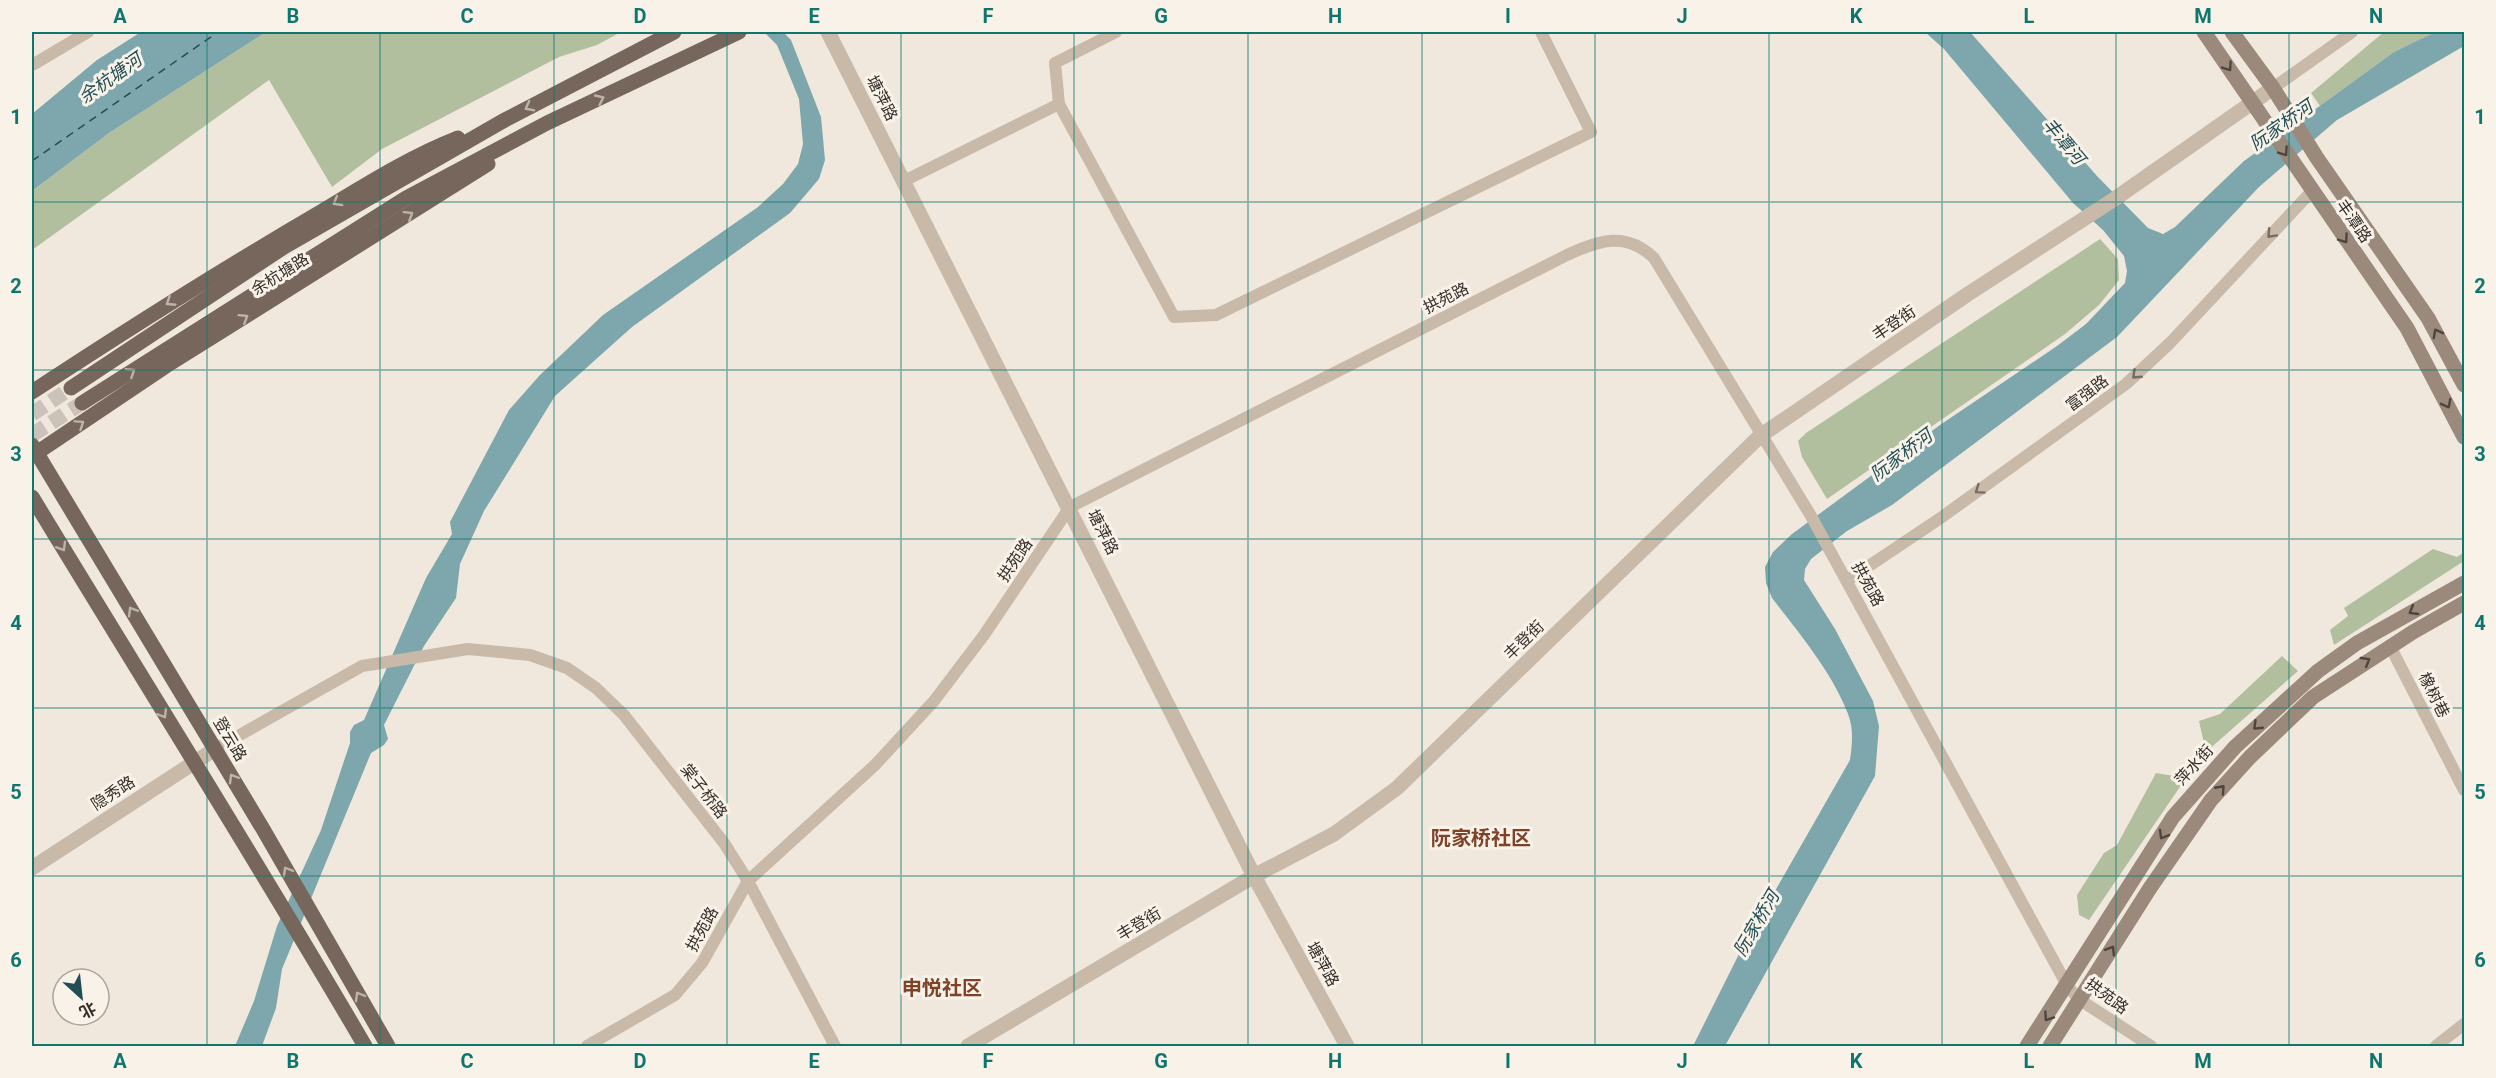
<svg xmlns="http://www.w3.org/2000/svg" width="2496" height="1078" font-family="Roboto,'Noto Sans SC',sans-serif">
  <style>
    .green { fill: #b1bf9e }
    .water { fill: #7da7ac }
    .lines { fill: none; stroke-linecap: round; stroke-linejoin: round }
    .ferry { stroke: #214d54; stroke-width: 1.5; stroke-dasharray: 8 6; stroke-linecap: butt }
    .primary-tunnel { stroke: #cbc3b9; stroke-width: 15; stroke-dasharray: 15 8; stroke-linecap: butt }
    .minor { stroke: #c8b9a9; stroke-width: 12 }
    .tertiary { stroke: #c8b9a9; stroke-width: 15 }
    .secondary { stroke: #9b897b; stroke-width: 15 }
    .primary { stroke: #76665b; stroke-width: 15 }
    .oneway { stroke: #4e453e }
    .oneway2 { stroke: #beb3a9 }
    .oneway3 { stroke: #776d63 }
    .grid { fill: none; stroke: #0f766e; stroke-width: 1.5; stroke-opacity: 0.55 }
    .labels { text-anchor: middle; dominant-baseline: central; stroke-width: 6; stroke-linejoin: round; paint-order: stroke }
    .street-label { font-size: 16px; fill: #352e29; stroke: #f8f2e9 }
    .water-label { font-size: 18px; font-style: italic; fill: #214d54; stroke: #f8f2e9 }
    .quarter-label { font-size: 20px; font-weight: bold; fill: #7f4227; stroke: #f8f2e9 }
    .neatline { fill: none; stroke: #0f766e; stroke-width: 2 }
    .grid-label { font-size: 20px; text-anchor: middle; font-weight: bold; fill: #0f766e }
  </style>
  <rect width="100%" height="100%" fill="#f0e8dd"/>
  <!-- green -->
  <g class="green">
    <path d="M266 32H621L597 45 559 57 382 149 332 187 269 80 32 250V191L109 133Z"/>
    <path d="M2384 32H2435L2394 52 2320 106 2311 93Z"/>
    <path d="M2100 239 2118 259 2119 280 2099 305 2065 334 1827 499 1802 457 1798 441 1806 433Z"/>
    <path d="M2433 549 2457 557 2464 552V561L2334 645 2330 630 2348 616 2344 608Z"/>
    <path d="M2282 656 2298 671 2206 752 2199 721 2220 714Z"/>
    <path d="M2156 773 2186 778 2089 920 2079 915 2077 895 2104 853 2117 845Z"/>
  </g>
  <!-- water -->
  <g class="water">
    <path d="M141 32H266L109 133 32 191V114L97 60Z"/>
    <path d="M764 32H783L791 40 821 117 825 160 819 179 790 213 632 327 555 396 484 511 460 564 456 598 424 646 384 725 388 739 384 745 371 753 282 969 276 1008 262 1046H235L254 1001 277 926 321 830 350 743V732L354 725 364 720 426 578 452 534 450 522 509 410 540 375 603 315 758 207 783 184 798 164 803 144 799 99 777 45Z"/>
    <path d="M1925 32H1970L2097 176 2148 228 2163 234 2175 227 2244 161 2394 52 2435 32H2464V46L2337 120 2259 187 2117 337 1892 505 1847 531 1811 559 1805 569 1804 580 1835 629 1873 701 1879 726 1875 776 1725 1046H1693L1739 954 1850 760C1852 745 1854 729 1848 714 1832 672 1799 633 1772 598L1766 583 1765 567 1773 552 1792 534 1940 425 2057 346 2086 324 2125 283 2127 271 2124 256 2103 230 2073 203 1944 49Z"/>
  </g>
  <g class="lines">
    <!-- ferry -->
    <path class="ferry" d="M32 161 218 32"/>
    <!-- primary-tunnel -->
    <g class="primary-tunnel">
      <path d="M32 414 71 388"/>
      <path d="M32 435 82 403"/>
    </g>
    <!-- minor -->
    <g class="minor">
      <path d="M1116 32 1055 63 1059 104 1174 317 1216 315 1591 132 1541 32"/>
      <path d="M34 64 88 32"/>
      <path d="M2273 88 2352 32"/>
      <path d="M904 181 1059 104"/>
      <path d="M1848 580 1942 517 2126 384 2170 343 2311 192"/>
      <path d="M2390 646 2464 790"/>
      <path d="M215 749 362 666 468 649 530 655 567 668 596 688 624 715 724 843 748 881 835 1046"/>
      <path d="M587 1046 675 995 702 963 748 881 875 765 934 701 984 635 1070 507 1567 255C1599 240 1626 231 1654 258L1811 516 2068 987 2080 1000 2151 1046"/>
      <path d="M2436 1046 2464 1024"/>
    </g>
    <!-- tertiary -->
    <g class="tertiary">
      <path d="M828 32 1254 876 1347 1046"/>
      <path d="M32 868 215 749"/>
      <path d="M968 1046 1254 876 1334 834 1397 788 1760 436 1968 294 2116 198 2273 88"/>
    </g>
    <!-- secondary -->
    <g class="secondary">
      <path d="M2204 32 2407 328 2464 437"/>
      <path d="M2232 32 2273 88 2317 158 2428 318 2464 385"/>
      <path d="M2027 1046 2173 817 2235 747 2318 671 2357 643 2464 583"/>
      <path d="M2050 1046 2150 888 2211 800 2250 757 2313 697 2413 632 2464 603"/>
    </g>
    <!-- primary -->
    <g class="primary">
      <path d="M71 388 284 247 503 121 674 32"/>
      <path d="M32 392C125 331 218 272 314 216 361 188 407 158 458 138"/>
      <path d="M82 403 406 198 547 123 739 32"/>
      <path d="M32 445 263 829 388 1046"/>
      <path d="M32 456 166 366 488 164"/>
      <path d="M32 497C143 680 257 861 365 1046"/>
    </g>
  </g>
  <!-- one-way arrows -->
  <defs><path id="oneway-chevron" d="M-2-3.5L2.5 0L-2 3.5" fill="none" stroke-width="1.6" stroke-linecap="round" stroke-linejoin="round" transform="scale(1.5)"/></defs>
  <g class="oneway">
    <use href="#oneway-chevron" transform="translate(2228 67) rotate(55)"/>
    <use href="#oneway-chevron" transform="translate(2284 152) rotate(55)"/>
    <use href="#oneway-chevron" transform="translate(2344 239) rotate(55)"/>
    <use href="#oneway-chevron" transform="translate(2437 333) rotate(-118)"/>
    <use href="#oneway-chevron" transform="translate(2447 404) rotate(62)"/>
    <use href="#oneway-chevron" transform="translate(2413 611) rotate(150)"/>
    <use href="#oneway-chevron" transform="translate(2366 661) rotate(-31)"/>
    <use href="#oneway-chevron" transform="translate(2257 726) rotate(136)"/>
    <use href="#oneway-chevron" transform="translate(2221 789) rotate(-48)"/>
    <use href="#oneway-chevron" transform="translate(2163 835) rotate(120)"/>
    <use href="#oneway-chevron" transform="translate(2111 950) rotate(-58)"/>
    <use href="#oneway-chevron" transform="translate(2048 1017) rotate(124)"/>
  </g>
  <g class="oneway2">
    <use href="#oneway-chevron" transform="translate(600 99) rotate(-25)"/>
    <use href="#oneway-chevron" transform="translate(529 107) rotate(152)"/>
    <use href="#oneway-chevron" transform="translate(337 202) rotate(150)"/>
    <use href="#oneway-chevron" transform="translate(409 215) rotate(-32)"/>
    <use href="#oneway-chevron" transform="translate(170 302) rotate(147)"/>
    <use href="#oneway-chevron" transform="translate(244 318) rotate(-32)"/>
    <use href="#oneway-chevron" transform="translate(131 372) rotate(-32)"/>
    <use href="#oneway-chevron" transform="translate(80 424) rotate(-34)"/>
    <use href="#oneway-chevron" transform="translate(62 547) rotate(59)"/>
    <use href="#oneway-chevron" transform="translate(132 611) rotate(-121)"/>
    <use href="#oneway-chevron" transform="translate(163 714) rotate(59)"/>
    <use href="#oneway-chevron" transform="translate(233 778) rotate(-121)"/>
    <use href="#oneway-chevron" transform="translate(287 871) rotate(-120)"/>
    <use href="#oneway-chevron" transform="translate(359 996) rotate(-120)"/>
  </g>
  <g class="oneway3">
    <use href="#oneway-chevron" transform="translate(2271 234) rotate(133)"/>
    <use href="#oneway-chevron" transform="translate(2136 375) rotate(137)"/>
    <use href="#oneway-chevron" transform="translate(1979 490) rotate(145)"/>
  </g>
  <!-- grid -->
  <path class="grid" d="M207 32V1046M380 32V1046M554 32V1046M727 32V1046M901 32V1046M1074 32V1046M1248 32V1046M1422 32V1046M1595 32V1046M1769 32V1046M1942 32V1046M2116 32V1046M2289 32V1046M32 202H2464M32 370H2464M32 539H2464M32 708H2464M32 876H2464"/>
  <g class="labels">
    <!-- street labels -->
    <g class="street-label">
      <text transform="translate(882 98) rotate(63)">塘萍路</text>
      <text transform="translate(2354 221) rotate(55)">丰潭路</text>
      <text transform="translate(280 274) rotate(-32)">余杭塘路</text>
      <text transform="translate(1446 298) rotate(-27)">拱苑路</text>
      <text transform="translate(1894 323) rotate(-34)">丰登街</text>
      <text transform="translate(2087 393) rotate(-37)">富强路</text>
      <text transform="translate(1103 532) rotate(63)">塘萍路</text>
      <text transform="translate(1015 560) rotate(-56)">拱苑路</text>
      <text transform="translate(1868 584) rotate(61)">拱苑路</text>
      <text transform="translate(1524 640) rotate(-44)">丰登街</text>
      <text transform="translate(2434 695) rotate(63)">橡树巷</text>
      <text transform="translate(230 739) rotate(59)">登云路</text>
      <text transform="translate(2194 765) rotate(-48)">萍水街</text>
      <text transform="translate(704 791) rotate(52)">棠子桥路</text>
      <text transform="translate(113 793) rotate(-33)">隐秀路</text>
      <text transform="translate(1139 924) rotate(-31)">丰登街</text>
      <text transform="translate(702 929) rotate(-61)">拱苑路</text>
      <text transform="translate(1323 964) rotate(61)">塘萍路</text>
      <text transform="translate(2107 996) rotate(36)">拱苑路</text>
    </g>
    <!-- water labels -->
    <g class="water-label">
      <text transform="translate(110 78) rotate(-35)">余杭塘河</text>
      <text transform="translate(2281 125) rotate(-35)">阮家桥河</text>
      <text transform="translate(2064 141) rotate(50)">丰潭河</text>
      <text transform="translate(1901 455) rotate(-37)">阮家桥河</text>
      <text transform="translate(1756 923) rotate(-60)">阮家桥河</text>
    </g>
    <!-- quarter labels -->
    <g class="quarter-label">
      <text x="1481" y="838">阮家桥社区</text>
      <text x="942" y="988">申悦社区</text>
    </g>
  </g>
  <!-- border -->
  <rect width="2496" height="1078" fill="none" stroke="#f8f2e9" stroke-width="66"/>
  <!-- north arrow -->
  <g transform="translate(81 997) rotate(153)"><circle r="28" fill="#f8f2e9" stroke="#aaa49c" stroke-width="1.5"/>
  <path d="M0-4.5L10 22L0 15L-10 22Z" fill="#214d54"/>
  <text y="-9" font-size="16" font-weight="bold" text-anchor="middle" fill="#352e29">北</text>
  </g>
  <rect x="33" y="33" width="2430" height="1012" class="neatline"/>
  <g class="grid-label">
    <text x="120" y="23">A</text>
    <text x="293" y="23">B</text>
    <text x="467" y="23">C</text>
    <text x="640" y="23">D</text>
    <text x="814" y="23">E</text>
    <text x="988" y="23">F</text>
    <text x="1161" y="23">G</text>
    <text x="1335" y="23">H</text>
    <text x="1508" y="23">I</text>
    <text x="1682" y="23">J</text>
    <text x="1856" y="23">K</text>
    <text x="2029" y="23">L</text>
    <text x="2203" y="23">M</text>
    <text x="2376" y="23">N</text>
    <text x="16" y="124">1</text>
    <text x="2480" y="124">1</text>
    <text x="16" y="293">2</text>
    <text x="2480" y="293">2</text>
    <text x="16" y="461">3</text>
    <text x="2480" y="461">3</text>
    <text x="16" y="630">4</text>
    <text x="2480" y="630">4</text>
    <text x="16" y="799">5</text>
    <text x="2480" y="799">5</text>
    <text x="16" y="967">6</text>
    <text x="2480" y="967">6</text>
    <text x="120" y="1068">A</text>
    <text x="293" y="1068">B</text>
    <text x="467" y="1068">C</text>
    <text x="640" y="1068">D</text>
    <text x="814" y="1068">E</text>
    <text x="988" y="1068">F</text>
    <text x="1161" y="1068">G</text>
    <text x="1335" y="1068">H</text>
    <text x="1508" y="1068">I</text>
    <text x="1682" y="1068">J</text>
    <text x="1856" y="1068">K</text>
    <text x="2029" y="1068">L</text>
    <text x="2203" y="1068">M</text>
    <text x="2376" y="1068">N</text>
  </g>
</svg>
